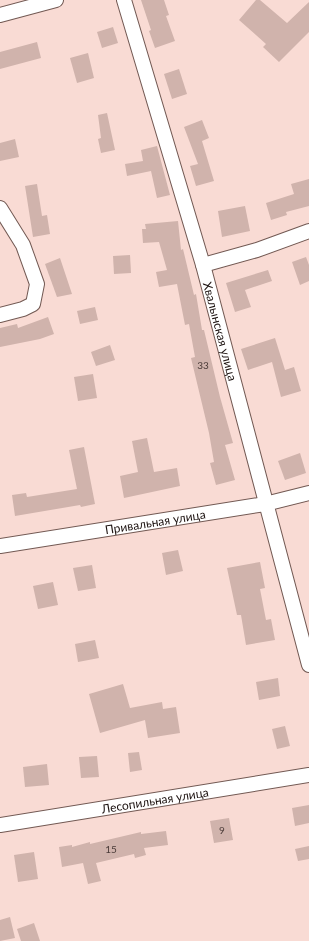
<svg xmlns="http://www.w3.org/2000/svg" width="309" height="941" font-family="Lato,sans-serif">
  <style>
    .building { fill: #d0b3ac }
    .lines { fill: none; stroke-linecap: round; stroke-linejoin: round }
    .minor-casing { stroke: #725953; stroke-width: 16 }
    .minor { stroke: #fff; stroke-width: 14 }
    .labels { text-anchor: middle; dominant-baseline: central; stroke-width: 3; stroke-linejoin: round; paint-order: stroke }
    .number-label { font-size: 10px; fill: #4a3b38 }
    .street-label { font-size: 12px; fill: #1d1311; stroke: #feece7 }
  </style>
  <rect width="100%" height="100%" fill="#f9dbd4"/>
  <!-- building -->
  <g class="building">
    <path d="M141 0H164L169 15 166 16 175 41 155 48 149 31 151 30Z"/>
    <path d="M256 0H260L287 23 309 2V32L279 62 263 47 266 44 239 20Z"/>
    <path d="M113 27 118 43 102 48 97 32Z"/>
    <path d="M37 42 41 58 0 69V52Z"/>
    <path d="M88 53 94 78 77 83 70 58Z"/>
    <path d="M179 69 187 94 172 99 164 74Z"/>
    <path d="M107 113 115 150 101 153 98 139 101 138 98 115Z"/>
    <path d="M202 120 209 138 202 141 214 181 196 186 190 166 198 164 184 127Z"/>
    <path d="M15 139 19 157 0 161V143Z"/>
    <path d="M157 146 170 195 157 198 151 171 127 176 125 164 143 161 141 150Z"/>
    <path d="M309 179V206L286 212 287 215 271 220 266 203 294 194 291 184Z"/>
    <path d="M37 184 42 216 47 215 50 234 33 237 25 186Z"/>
    <path d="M245 206 250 231 222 237 218 211Z"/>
    <path d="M178 221 181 250 183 249 194 295 196 294 202 330H204L220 397 233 443 225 445 235 480 216 485 210 463 214 462 209 433 191 358 195 357 189 324 185 325 177 284 159 287 156 272 167 270 159 242 143 243 142 229H146L145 224Z"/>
    <path d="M130 255 131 273 114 274 113 256Z"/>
    <path d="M306 257 309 265V281L300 285 292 262Z"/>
    <path d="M60 258 72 294 57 297 45 264Z"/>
    <path d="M268 270 272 281 245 290 251 307 235 312 226 283Z"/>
    <path d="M95 307 98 320 80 324 77 311Z"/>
    <path d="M48 317 54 334 40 339 0 347V328L17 324 18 328Z"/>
    <path d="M275 338 285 370 294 367 301 391 281 397 272 362 248 370 241 349Z"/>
    <path d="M110 345 115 360 96 366 91 352Z"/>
    <path d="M93 374 97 398 78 401 74 377Z"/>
    <path d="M147 438 154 472 177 468 180 486 124 498 120 476 138 472 132 441Z"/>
    <path d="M84 447 95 504 81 507 80 505 15 516 12 495 26 493 27 497 77 489 69 450Z"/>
    <path d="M300 453 306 473 285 480 278 461Z"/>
    <path d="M178 550 183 571 166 575 162 553Z"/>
    <path d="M260 562 265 588 260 589 266 620 271 619 275 640 246 645 241 615H237L227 568Z"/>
    <path d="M92 565 96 588 78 591 73 568Z"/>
    <path d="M53 582 58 605 38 609 33 586Z"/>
    <path d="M95 640 99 658 78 662 75 644Z"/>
    <path d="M278 678 280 696 259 700 256 682Z"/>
    <path d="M123 684 130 708 162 702 163 709 176 707 180 733 148 738 145 720 100 733 89 694Z"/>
    <path d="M285 726 290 746 277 749 272 729Z"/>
    <path d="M139 752 142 770 130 772 128 753Z"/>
    <path d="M97 756 99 777 81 778 79 757Z"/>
    <path d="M47 764 49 785 25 787 23 767Z"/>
    <path d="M309 805V823L295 826 292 808Z"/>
    <path d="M229 818 233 840 214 843 210 821Z"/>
    <path d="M166 831 168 845 144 848 146 855 135 858 134 854 96 863 101 881 88 884 83 863 62 867 59 847 72 845V847L90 842V844L141 832V834Z"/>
    <path d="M309 846V859L298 861 295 849Z"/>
    <path d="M34 852 38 879 18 882 14 855Z"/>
    <path d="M10 917 15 938 0 941V920Z"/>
    <path d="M34 923 40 941H21L17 929Z"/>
  </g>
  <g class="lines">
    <!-- minor casing -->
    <g class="minor-casing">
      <g id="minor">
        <path id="s1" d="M124 0 203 265 309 665"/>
        <path d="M0 15 56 0"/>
        <path d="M0 208 23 245 37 284 33 304 23 309 0 315"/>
        <path d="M203 265 257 250 309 231"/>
        <path id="s2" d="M0 546 265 504 309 493"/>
        <path id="s3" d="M0 825 309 775"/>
      </g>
    </g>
    <!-- minor -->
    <use href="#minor" class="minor"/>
  </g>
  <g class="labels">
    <!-- number labels -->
    <g class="number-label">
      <text x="203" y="365">33</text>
      <text x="222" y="830">9</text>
      <text x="111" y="849">15</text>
    </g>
    <!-- street labels -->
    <g class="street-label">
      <text stroke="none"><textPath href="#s1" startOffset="345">Хвалынская улица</textPath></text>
      <text stroke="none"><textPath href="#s2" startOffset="157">Привальная улица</textPath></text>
      <text stroke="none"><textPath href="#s3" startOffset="157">Лесопильная улица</textPath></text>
    </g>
  </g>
</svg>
